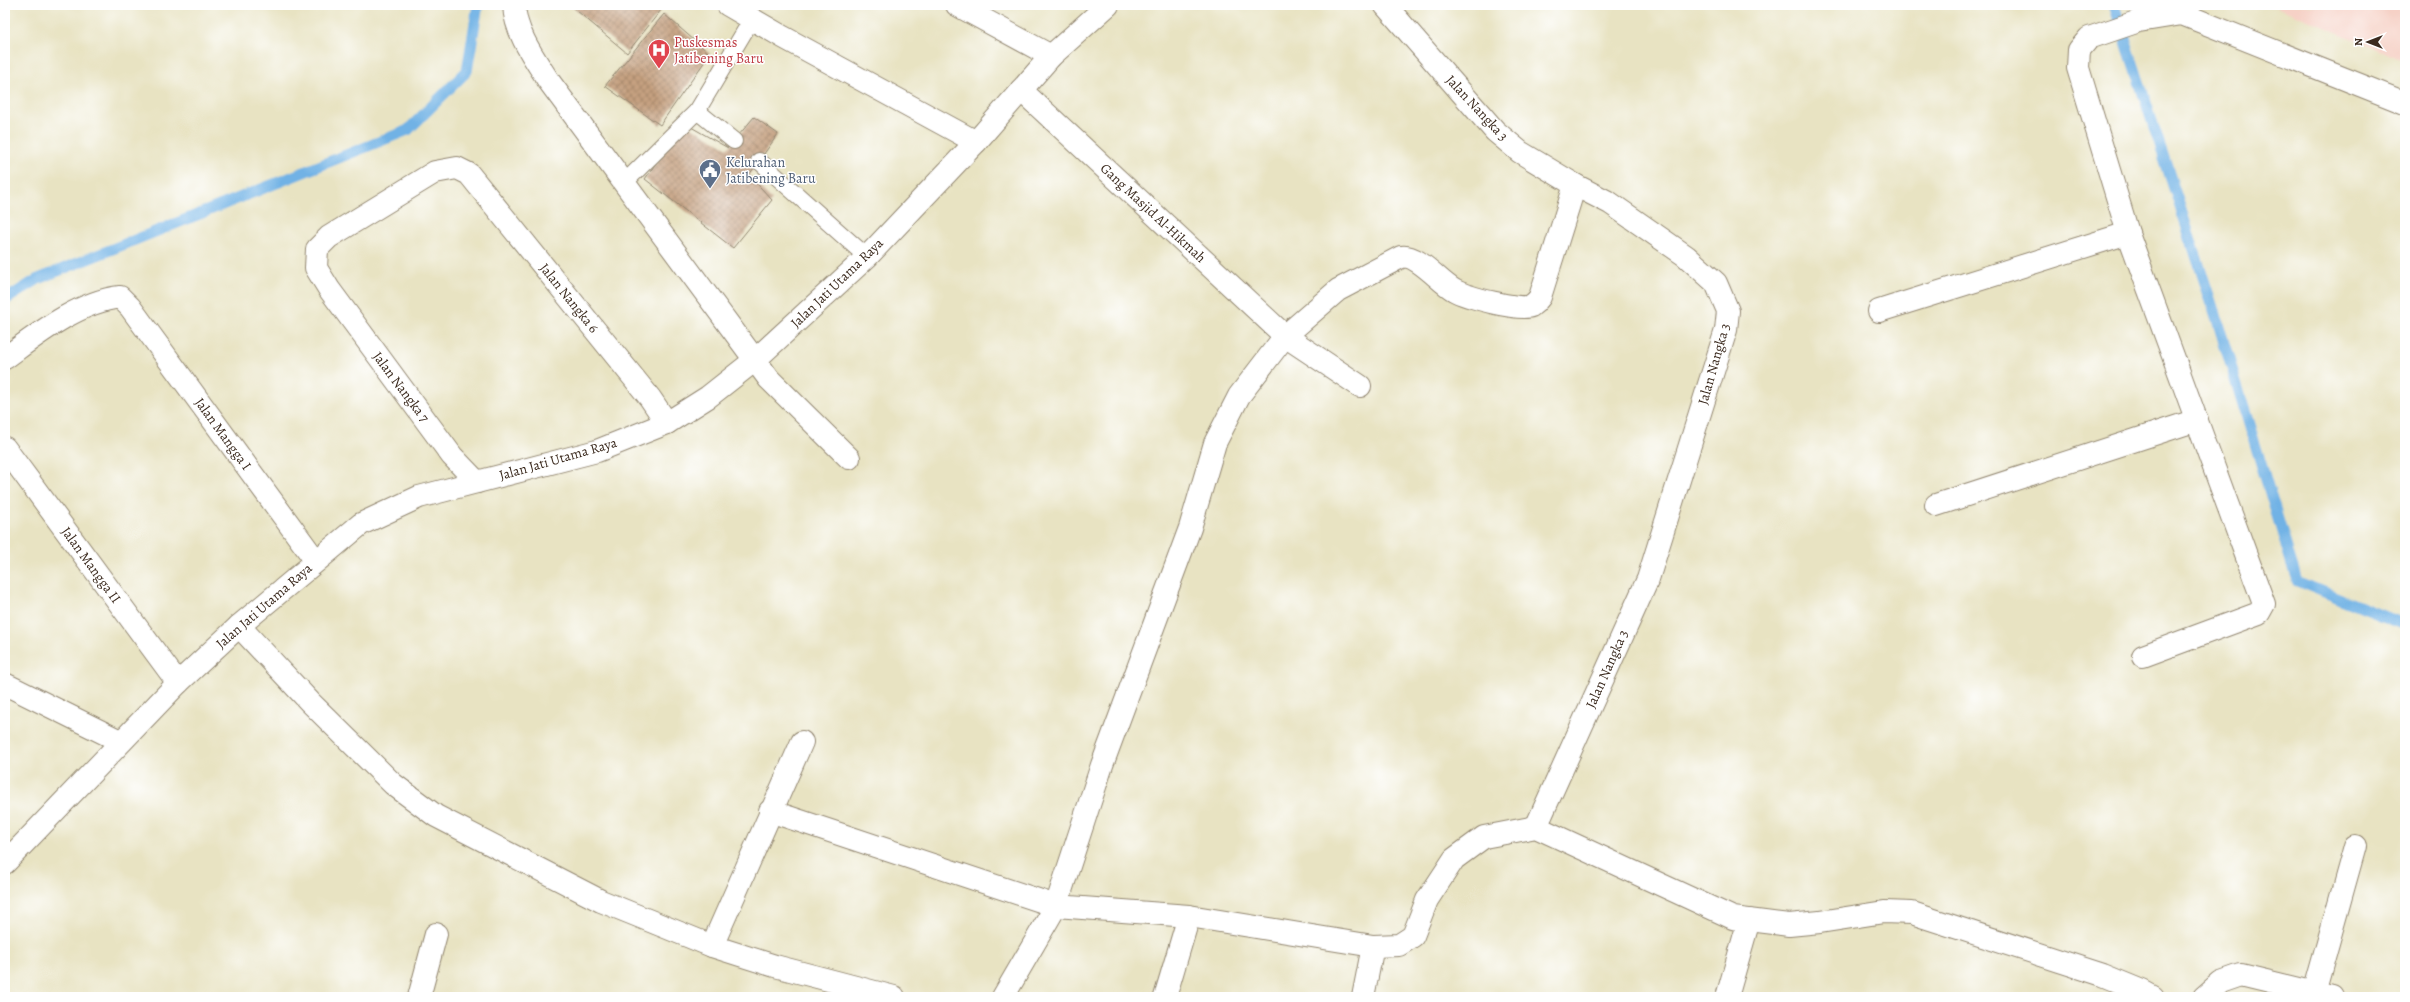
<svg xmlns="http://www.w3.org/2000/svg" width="2410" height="1002" font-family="Alegreya,serif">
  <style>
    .built { fill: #f6d1c6 }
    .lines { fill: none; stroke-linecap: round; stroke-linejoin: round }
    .stream { stroke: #71b2e5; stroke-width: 11 }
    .building { fill: url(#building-cross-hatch) }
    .lane-casing { stroke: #928670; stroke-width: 18 }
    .street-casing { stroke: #928670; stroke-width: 24 }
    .secondary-casing { stroke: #928670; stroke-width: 24 }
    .lane { stroke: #fff; stroke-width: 16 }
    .street { stroke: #fff; stroke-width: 22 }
    .secondary { stroke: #fff; stroke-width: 22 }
    .labels { text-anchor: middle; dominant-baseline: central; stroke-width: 3; stroke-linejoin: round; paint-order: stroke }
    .health-label { font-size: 14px; fill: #be3a42; stroke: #fff; text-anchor: start }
    .street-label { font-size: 14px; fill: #3b2a1e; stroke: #fff }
    .service-label { font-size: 14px; fill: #4e5e75; stroke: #fff; text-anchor: start }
  </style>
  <defs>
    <pattern id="building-cross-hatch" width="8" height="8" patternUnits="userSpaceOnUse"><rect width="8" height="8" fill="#c5a080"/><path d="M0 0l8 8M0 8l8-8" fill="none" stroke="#a18368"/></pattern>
  </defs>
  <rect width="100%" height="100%" fill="#fff"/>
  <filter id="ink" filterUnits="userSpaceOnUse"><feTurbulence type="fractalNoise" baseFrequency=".025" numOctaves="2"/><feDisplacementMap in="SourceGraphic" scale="8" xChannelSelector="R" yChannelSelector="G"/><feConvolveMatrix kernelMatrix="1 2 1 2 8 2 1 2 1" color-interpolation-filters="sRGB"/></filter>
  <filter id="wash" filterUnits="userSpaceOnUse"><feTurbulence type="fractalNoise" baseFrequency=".012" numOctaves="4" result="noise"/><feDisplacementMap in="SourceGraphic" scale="16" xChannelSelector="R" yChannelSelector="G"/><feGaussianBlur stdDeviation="0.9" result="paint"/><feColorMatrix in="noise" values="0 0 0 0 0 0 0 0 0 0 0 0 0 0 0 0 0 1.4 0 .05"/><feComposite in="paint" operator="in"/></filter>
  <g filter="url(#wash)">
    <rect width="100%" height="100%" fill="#e8e3c2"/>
    <!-- built -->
    <path class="built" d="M2272 5H2405V61Z"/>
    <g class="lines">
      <!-- stream -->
      <g class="stream">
        <path d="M2114 5 2218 323 2297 581 2405 625"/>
        <path d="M5 300 38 279 408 130 467 71 478 5"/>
      </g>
    </g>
    <g id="blocks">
      <!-- building -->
      <g class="building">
        <path d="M570 5H665L627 53Z"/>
        <path d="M664 14 710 54 660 125 605 86Z"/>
        <path d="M754 117 778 134 749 175 772 200 733 248 645 179 684 123 728 148Z"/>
      </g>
    </g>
  </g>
  <g filter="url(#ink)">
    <use href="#blocks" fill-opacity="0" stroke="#928670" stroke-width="1"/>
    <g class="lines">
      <!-- lane casing -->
      <g class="lane-casing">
        <g id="lane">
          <path d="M697 111 752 19"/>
          <path d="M759 161 867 257"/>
          <path d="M624 183 697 111 734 141"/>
        </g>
      </g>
      <!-- street casing -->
      <g class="street-casing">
        <g id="street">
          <path d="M514 5C515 32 534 58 548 80L769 379 849 458"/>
          <path d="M728 5 783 37 976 142"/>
          <path d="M957 5 1051 56"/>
          <path d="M1385 5 1495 131 1520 152 1575 185 1610 203 1686 256 1716 283 1728 311 1726 330 1648 579 1536 827"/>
          <path d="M1021 90 1285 336 1360 386"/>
          <path d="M1879 311 2128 233"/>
          <path d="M5 358C38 334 78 302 120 297L130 307 316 561"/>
          <path d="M5 448 178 683"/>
          <path d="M477 482 452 456 329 289 316 268 317 249 329 237 435 172 457 168 469 174 650 398 667 423"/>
          <path d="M1936 505 2197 420"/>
          <path d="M239 626 310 702 393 784 436 816 601 901 712 946 775 966 894 997"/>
          <path d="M2143 656 2259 613 2264 604 2128 233 2078 68 2079 50 2089 38 2139 21 2182 14 2405 103"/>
          <path d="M5 684 120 741"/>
          <path d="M770 811 1056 906 1189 916 1373 946 1399 945 1413 936 1427 900 1454 859 1484 837 1536 827 1733 918 1789 925 1820 922 1884 912 1912 913 2103 975 2142 991 2153 997"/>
          <path d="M712 946 802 742"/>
          <path d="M2314 993 2355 846"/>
          <path d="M419 997 436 934"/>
          <path d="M1003 997 1056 906 1102 765 1190 528 1215 443 1239 396 1285 336 1338 290 1401 257C1417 253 1440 283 1454 290 1466 297 1520 311 1531 306 1534 304 1538 300 1540 297L1575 185"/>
          <path d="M1165 997 1189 916"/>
          <path d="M1363 997 1373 946"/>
          <path d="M1727 997 1749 920"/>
          <path d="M2204 997 2221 982 2241 975 2332 997"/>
        </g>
      </g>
      <!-- secondary casing -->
      <g class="secondary-casing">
        <path id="secondary" d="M5 863 178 683 239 626 361 524 419 497 597 451 667 423 708 397 755 360 867 257 976 142 1051 56 1108 5"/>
      </g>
      <!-- lane -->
      <use href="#lane" class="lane"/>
      <!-- street -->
      <use href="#street" class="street"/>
      <!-- secondary -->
      <use href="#secondary" class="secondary"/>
    </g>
  </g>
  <!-- icons -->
  <defs>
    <g id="hospital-pin" transform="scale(1.15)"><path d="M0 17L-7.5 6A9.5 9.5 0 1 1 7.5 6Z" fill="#e0444e" stroke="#fff"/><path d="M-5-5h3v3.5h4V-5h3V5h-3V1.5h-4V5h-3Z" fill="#fff"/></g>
    <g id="civic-pin" transform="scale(1.15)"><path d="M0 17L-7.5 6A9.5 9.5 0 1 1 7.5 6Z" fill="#5c6f8a" stroke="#fff"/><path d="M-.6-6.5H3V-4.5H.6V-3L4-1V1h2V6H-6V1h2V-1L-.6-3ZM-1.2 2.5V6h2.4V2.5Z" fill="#fff"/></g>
  </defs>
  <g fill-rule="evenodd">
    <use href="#hospital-pin" x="659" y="50"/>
    <use href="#civic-pin" x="710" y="170"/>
  </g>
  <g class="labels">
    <!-- health labels -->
    <g class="health-label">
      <text x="674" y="42">Puskesmas<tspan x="674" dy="16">Jatibening Baru</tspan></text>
    </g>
    <!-- street labels -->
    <g class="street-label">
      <text transform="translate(1477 108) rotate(47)">Jalan Nangka 3</text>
      <text transform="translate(1153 213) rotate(43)">Gang Masjid Al-Hikmah</text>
      <text transform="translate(837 283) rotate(-44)">Jalan Jati Utama Raya</text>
      <text transform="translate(569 298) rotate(51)">Jalan Nangka 6</text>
      <text transform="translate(1714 364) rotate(-74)">Jalan Nangka 3</text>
      <text transform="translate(401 387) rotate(53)">Jalan Nangka 7</text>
      <text transform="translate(223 434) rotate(54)">Jalan Mangga I</text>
      <text transform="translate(558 459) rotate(-16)">Jalan Jati Utama Raya</text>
      <text transform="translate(91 565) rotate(54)">Jalan Mangga II</text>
      <text transform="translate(264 606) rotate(-41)">Jalan Jati Utama Raya</text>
      <text transform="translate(1607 669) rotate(-66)">Jalan Nangka 3</text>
    </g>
    <!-- service labels -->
    <g class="service-label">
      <text x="726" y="162">Kelurahan<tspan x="726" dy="16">Jatibening Baru</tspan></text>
    </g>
  </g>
  <!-- margin -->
  <rect width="2410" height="1002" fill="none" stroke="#fff" stroke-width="20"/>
  <!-- north arrow -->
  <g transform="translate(2368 42) rotate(270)" stroke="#ffffff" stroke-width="3" paint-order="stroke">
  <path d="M0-3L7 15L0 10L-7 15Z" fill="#3b2a1e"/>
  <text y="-6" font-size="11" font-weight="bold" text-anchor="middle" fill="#3b2a1e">N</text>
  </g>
</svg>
